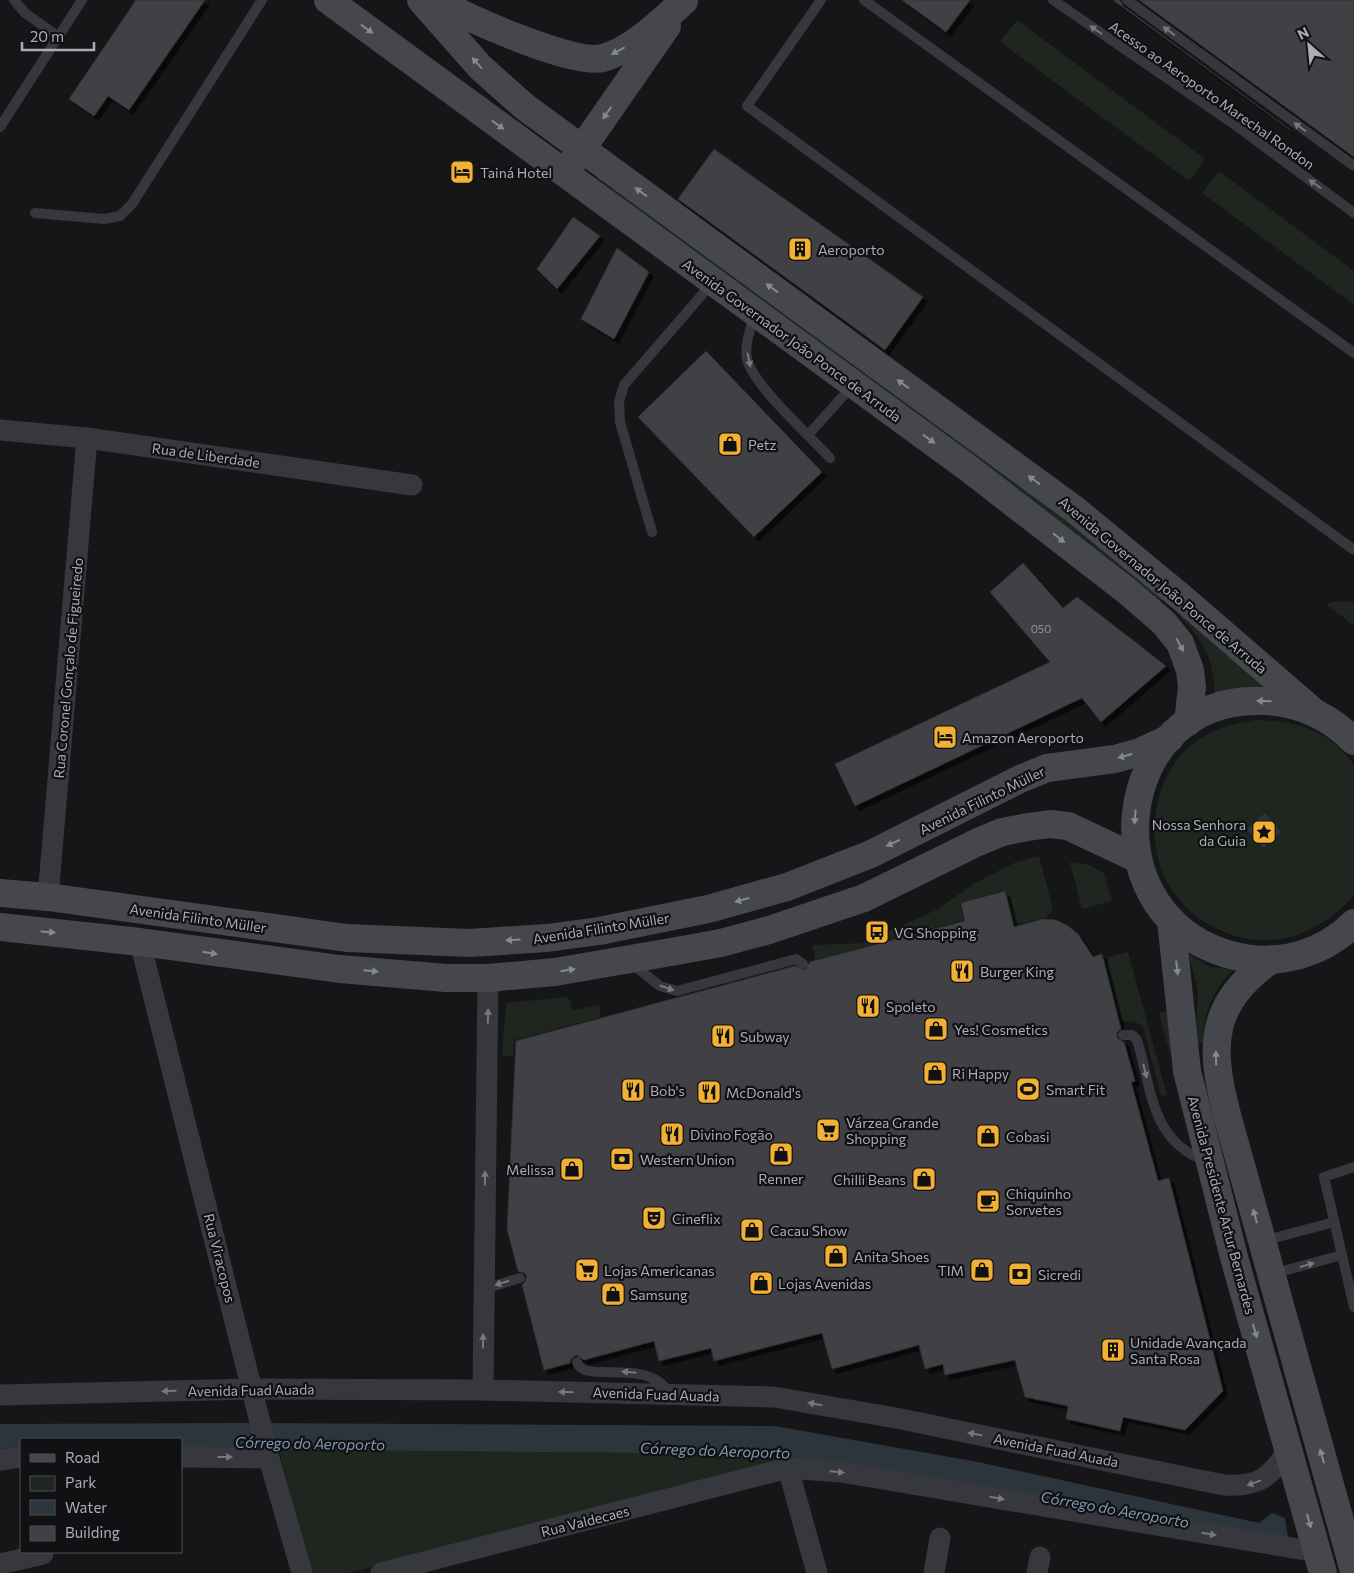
<svg xmlns="http://www.w3.org/2000/svg" width="1354" height="1573" font-family="Commissioner,sans-serif">
  <style>
    .green { fill: #1e261f }
    .water { fill: #2c353c }
    .building { fill: #404145; stroke: #303034; filter: url(#shadow) }
    .lines { fill: none; stroke-linecap: round; stroke-linejoin: round }
    .service { stroke: #37383d; stroke-width: 10 }
    .minor { stroke: #37383d; stroke-width: 21 }
    .secondary { stroke: #45474d; stroke-width: 28 }
    .oneway { fill: #858993 }
    .oneway2 { fill: #757881 }
    .labels { text-anchor: middle; dominant-baseline: central; stroke-width: 4.5; stroke-linejoin: round; paint-order: stroke }
    .number-label { font-size: 11px; fill: #8e929b }
    .street-label { font-size: 14px; fill: #a8adb8; stroke: #111113 }
    .poi-label { font-size: 14px; fill: #a8adb8; stroke: #111113; text-anchor: start }
    .water-label { font-size: 15px; font-style: italic; fill: #7f9bb3; stroke: #111113 }
  </style>
  <defs>
    <filter id="shadow"><feDropShadow dx="4.5" dy="4.5" stdDeviation="0" flood-color="#0009"/></filter>
  </defs>
  <rect width="100%" height="100%" fill="#161618"/>
  <!-- green -->
  <g class="green">
    <path d="M1017 20 1205 159 1189 181 1000 42Z"/>
    <path d="M602 171 1166 595 1160 602 596 178Z"/>
    <path d="M1219 171 1354 271V305L1202 193Z"/>
    <path d="M1335 601 1354 602V626L1326 604Z"/>
    <path d="M1184 611 1272 689 1247 687 1215 696C1213 659 1206 643 1180 617Z"/>
    <path d="M1254 720C1295 720 1329 730 1354 765V895C1334 919 1301 939 1269 940 1234 942 1194 922 1174 893 1140 846 1151 770 1201 738 1217 727 1235 724 1254 720Z"/>
    <path d="M1039 856 1053 909 1047 917 1015 925 1005 890 960 903 964 920 815 960 812 945 863 943 936 910 975 883 1014 863Z"/>
    <path d="M1070 862 1089 865 1104 873 1112 901 1082 909Z"/>
    <path d="M1128 952 1167 1095 1161 1096 1143 1027 1136 1022 1121 1021 1105 958Z"/>
    <path d="M1188 953 1210 967 1233 970C1213 990 1203 1013 1203 1042L1195 1044 1198 990Z"/>
    <path d="M566 997 571 1001 572 1010 599 1005 601 1017 514 1040 513 1056H502L506 1003Z"/>
    <path d="M1171 1009 1172 1050 1169 1051 1159 1013Z"/>
    <path d="M279 1450 773 1454 1289 1543 772 1464 348 1573H311Z"/>
  </g>
  <!-- water -->
  <g class="water">
    <path d="M1265 813 1281 832 1263 848 1247 829Z"/>
    <path d="M235 1423 775 1426 978 1462 1259 1523 1272 1513 1285 1518 1289 1543 773 1454 181 1449V1439H21V1447L0 1449V1424Z"/>
  </g>
  <!-- building -->
  <g class="building">
    <path d="M136 0H205L129 110 108 96 94 116 69 99Z"/>
    <path d="M902 0H970L946 32Z"/>
    <path d="M1113 0H1120L1123 6 1290 130Z"/>
    <path d="M1139 0H1354V157Z"/>
    <path d="M714 149 923 297 885 350 678 199Z"/>
    <path d="M573 217 600 236 557 289 537 269Z"/>
    <path d="M617 248 649 272 614 339 581 319Z"/>
    <path d="M706 351 822 472 754 537 638 417Z"/>
    <path d="M1023 563 1063 608 1077 597 1166 666 1101 722 1082 698 855 806 835 764 1050 662 990 592Z"/>
    <path d="M1005 891 1014 927 1043 919 1056 920 1068 926 1078 934 1093 957 1102 954 1121 1029 1117 1032V1038L1124 1042 1135 1081 1131 1082 1158 1181 1169 1178 1223 1391 1185 1430 1123 1417 1120 1431 1066 1419 1068 1406 1025 1397 1015 1360 945 1375 943 1364 925 1369 919 1345 832 1369 822 1333 714 1361 711 1348 659 1361 654 1341 584 1360 576 1355 571 1359 570 1363 544 1370 522 1285 525 1282 527 1276 524 1273 518 1271 507 1229 516 1041 795 966 805 970 810 962 965 921 961 903Z"/>
  </g>
  <g class="lines">
    <!-- service -->
    <g class="service">
      <path d="M14 0 25 13 59 37"/>
      <path d="M821 0 747 106 1354 550"/>
      <path d="M864 0 1354 353"/>
      <path d="M1053 0 1238 127 1354 213"/>
      <path d="M1127 0 1354 166"/>
      <path d="M0 127 82 0"/>
      <path d="M35 213 104 219 120 216 132 204 262 0"/>
      <path d="M755 314C751 327 744 345 747 359 752 384 811 437 830 458"/>
      <path d="M808 435 853 385"/>
      <path d="M652 532 620 422 619 402 624 385 713 282"/>
      <path d="M630 962 660 986 677 991 796 959 803 964"/>
      <path d="M1123 1035H1132L1137 1040C1152 1088 1150 1141 1206 1161"/>
      <path d="M1354 1167 1324 1177 1354 1307"/>
      <path d="M1263 1241 1334 1222"/>
      <path d="M1272 1274 1342 1255"/>
      <path d="M484 1289 520 1278"/>
      <path d="M577 1362C583 1385 648 1356 669 1393"/>
    </g>
    <!-- minor -->
    <g class="minor">
      <path d="M0 430 87 438 412 485"/>
      <path d="M48 897 87 438"/>
      <path d="M140 942 269 1458 302 1573"/>
      <path d="M483 1390 488 978"/>
      <path d="M0 1395 253 1389 483 1390 774 1397 896 1418 1224 1485C1258 1487 1270 1478 1288 1450"/>
      <path d="M181 1457 269 1458"/>
      <path d="M0 1460 21 1457"/>
      <path d="M788 1468 817 1573"/>
      <path d="M0 1564 43 1554"/>
      <path d="M381 1573 788 1468 841 1472 1317 1552"/>
      <path d="M934 1573 940 1538"/>
      <path d="M1037 1573 1040 1557"/>
    </g>
    <!-- secondary -->
    <g class="secondary">
      <path d="M328 0 968 468 1127 591 1164 623 1180 643 1190 670 1192 687 1188 722"/>
      <path d="M421 0 480 67 525 107 1074 509 1181 597 1314 712"/>
      <path d="M436 0C463 17 575 66 603 58 634 49 661 21 684 1"/>
      <path d="M572 163 667 26"/>
      <path d="M1354 741C1329 716 1298 702 1263 701 1109 695 1086 924 1239 957 1281 966 1324 953 1354 923"/>
      <path d="M0 893 48 897 347 938 470 943 547 938 599 931 708 909 787 887 871 854 1020 779 1047 768 1115 759 1140 752 1170 738"/>
      <path d="M1171 920 1187 1071 1235 1261 1323 1573"/>
      <path d="M0 927 140 942 340 969 446 978H488L555 972 671 952 721 943 769 930 864 898 978 842 1002 832 1028 827 1050 824 1068 826 1138 859"/>
      <path d="M1272 959C1209 1004 1209 1045 1227 1115L1354 1571"/>
    </g>
  </g>
  <!-- one-way arrows -->
  <defs><path id="oneway-solid" d="M-6-.8H1V-3.2L6.5 0L1 3.2V.8H-6Z" transform="scale(1.25)"/></defs>
  <g class="oneway">
    <use href="#oneway-solid" transform="translate(367 29) rotate(36)"/>
    <use href="#oneway-solid" transform="translate(618 51) rotate(152)"/>
    <use href="#oneway-solid" transform="translate(477 63) rotate(-132)"/>
    <use href="#oneway-solid" transform="translate(607 113) rotate(125)"/>
    <use href="#oneway-solid" transform="translate(498 125) rotate(36)"/>
    <use href="#oneway-solid" transform="translate(641 192) rotate(-144)"/>
    <use href="#oneway-solid" transform="translate(772 288) rotate(-144)"/>
    <use href="#oneway-solid" transform="translate(903 384) rotate(-144)"/>
    <use href="#oneway-solid" transform="translate(929 439) rotate(36)"/>
    <use href="#oneway-solid" transform="translate(1034 480) rotate(-144)"/>
    <use href="#oneway-solid" transform="translate(1059 538) rotate(38)"/>
    <use href="#oneway-solid" transform="translate(1180 645) rotate(62)"/>
    <use href="#oneway-solid" transform="translate(1264 701) rotate(-179)"/>
    <use href="#oneway-solid" transform="translate(1125 756) rotate(165)"/>
    <use href="#oneway-solid" transform="translate(1135 817) rotate(95)"/>
    <use href="#oneway-solid" transform="translate(893 843) rotate(155)"/>
    <use href="#oneway-solid" transform="translate(742 900) rotate(165)"/>
    <use href="#oneway-solid" transform="translate(48 932) rotate(6)"/>
    <use href="#oneway-solid" transform="translate(513 940) rotate(176)"/>
    <use href="#oneway-solid" transform="translate(210 953) rotate(9)"/>
    <use href="#oneway-solid" transform="translate(1177 968) rotate(83)"/>
    <use href="#oneway-solid" transform="translate(568 970) rotate(-9)"/>
    <use href="#oneway-solid" transform="translate(371 971) rotate(5)"/>
    <use href="#oneway-solid" transform="translate(1216 1058) rotate(-91)"/>
    <use href="#oneway-solid" transform="translate(1255 1216) rotate(-105)"/>
    <use href="#oneway-solid" transform="translate(1255 1331) rotate(74)"/>
    <use href="#oneway-solid" transform="translate(1322 1456) rotate(-106)"/>
    <use href="#oneway-solid" transform="translate(1309 1521) rotate(74)"/>
  </g>
  <g class="oneway2">
    <use href="#oneway-solid" transform="translate(1096 30) rotate(-145)"/>
    <use href="#oneway-solid" transform="translate(1169 31) rotate(-144)"/>
    <use href="#oneway-solid" transform="translate(1300 127) rotate(-144)"/>
    <use href="#oneway-solid" transform="translate(1315 184) rotate(-144)"/>
    <use href="#oneway-solid" transform="translate(749 360) rotate(78)"/>
    <use href="#oneway-solid" transform="translate(667 988) rotate(19)"/>
    <use href="#oneway-solid" transform="translate(488 1016) rotate(-89)"/>
    <use href="#oneway-solid" transform="translate(1145 1071) rotate(76)"/>
    <use href="#oneway-solid" transform="translate(485 1178) rotate(-89)"/>
    <use href="#oneway-solid" transform="translate(1307 1265) rotate(-16)"/>
    <use href="#oneway-solid" transform="translate(502 1283) rotate(162)"/>
    <use href="#oneway-solid" transform="translate(483 1341) rotate(-89)"/>
    <use href="#oneway-solid" transform="translate(629 1372) rotate(-175)"/>
    <use href="#oneway-solid" transform="translate(169 1391) rotate(179)"/>
    <use href="#oneway-solid" transform="translate(566 1392) rotate(-179)"/>
    <use href="#oneway-solid" transform="translate(815 1404) rotate(-170)"/>
    <use href="#oneway-solid" transform="translate(975 1434) rotate(-169)"/>
    <use href="#oneway-solid" transform="translate(225 1457)"/>
    <use href="#oneway-solid" transform="translate(837 1472) rotate(5)"/>
    <use href="#oneway-solid" transform="translate(1254 1483) rotate(160)"/>
    <use href="#oneway-solid" transform="translate(997 1498) rotate(10)"/>
    <use href="#oneway-solid" transform="translate(1209 1534) rotate(10)"/>
  </g>
  <!-- icons -->
  <defs>
    <g id="hotel-square" transform="scale(1.25)"><rect x="-9" y="-9" width="18" height="18" rx="4" fill="#f2b134" stroke="#111113"/><path d="M-6-4.5h1.5V1H6V5H4.5V3h-9V5H-6ZM-4 0a1.8 1.8 0 1 1 3.6 0ZM.5 0V-2.5h3Q6-2.5 6 0Z" fill="#111"/></g>
    <g id="building-square" transform="scale(1.25)"><rect x="-9" y="-9" width="18" height="18" rx="4" fill="#f2b134" stroke="#111113"/><path d="M-4-6H4V6H1V3H-1V6H-4ZM-2.5-4.3h1.7v1.8h-1.7ZM.8-4.3h1.7v1.8H.8ZM-2.5-1h1.7V.8h-1.7ZM.8-1h1.7V.8H.8Z" fill="#111"/></g>
    <g id="shop-square" transform="scale(1.25)"><rect x="-9" y="-9" width="18" height="18" rx="4" fill="#f2b134" stroke="#111113"/><path d="M-5-2.5h2.3a2.7 3.5 0 0 1 5.4 0H5L5.5 6h-11ZM-1.5-2.5h3a1.5 2.3 0 0 0-3 0Z" fill="#111"/></g>
    <g id="sight-square" transform="scale(1.25)"><rect x="-9" y="-9" width="18" height="18" rx="4" fill="#f2b134" stroke="#111113"/><path d="M0-6L1.8-2.2L6-1.7L2.9 1.2L3.7 5.4L0 3.3L-3.7 5.4L-2.9 1.2L-6-1.7L-1.8-2.2Z" fill="#111"/></g>
    <g id="bus-square" transform="scale(1.25)"><rect x="-9" y="-9" width="18" height="18" rx="4" fill="#f2b134" stroke="#111113"/><path d="M-5-6H5V4H4V6H2V4H-2V6H-4V4H-5ZM-3.5-4V0h7V-4ZM-3.5 1.2v1.5H-2V1.2ZM2 1.2v1.5H3.5V1.2Z" fill="#111"/></g>
    <g id="restaurant-square" transform="scale(1.25)"><rect x="-9" y="-9" width="18" height="18" rx="4" fill="#f2b134" stroke="#111113"/><path d="M-5-6h1v4h1v-4h1v4h1v-4h1v5L-1.5 .5V6h-2V.5L-5-1ZM5-6V6H3V1.5H1.5Q1.5-4 5-6Z" fill="#111"/></g>
    <g id="stadium-square" transform="scale(1.25)"><rect x="-9" y="-9" width="18" height="18" rx="4" fill="#f2b134" stroke="#111113"/><path d="M0-5a6.5 5 0 1 0 0 10a6.5 5 0 1 0 0-10ZM-3.5-1.8h7v3.6h-7Z" fill="#111"/></g>
    <g id="supermarket-square" transform="scale(1.25)"><rect x="-9" y="-9" width="18" height="18" rx="4" fill="#f2b134" stroke="#111113"/><path d="M-6-5.5h2.5l.6 2H6L4.5 2H-2.5L-4.4-4H-6ZM-1.5 3.2a1.3 1.3 0 1 0 .1 0ZM3 3.2a1.3 1.3 0 1 0 .1 0Z" fill="#111"/></g>
    <g id="bank-square" transform="scale(1.25)"><rect x="-9" y="-9" width="18" height="18" rx="4" fill="#f2b134" stroke="#111113"/><path d="M-6-4H6V4H-6ZM0-2.3a2.3 2.3 0 1 0 0 4.6a2.3 2.3 0 1 0 0-4.6Z" fill="#111"/></g>
    <g id="cafe-square" transform="scale(1.25)"><rect x="-9" y="-9" width="18" height="18" rx="4" fill="#f2b134" stroke="#111113"/><path d="M-5.5-4.5H6V0H3Q3 3.5 0 3.5H-2.5Q-5.5 3.5-5.5 0ZM3-3.2v2h1.7v-2ZM-6 4.5H4V6H-6Z" fill="#111"/></g>
    <g id="theatre-square" transform="scale(1.25)"><rect x="-9" y="-9" width="18" height="18" rx="4" fill="#f2b134" stroke="#111113"/><path d="M-5-5.5Q0-4 5-5.5V0Q5 5 0 6Q-5 5-5 0ZM-3.3-2.5H-1v1.5H-3.3ZM1-2.5H3.3v1.5H1ZM-2.8 1Q0 5.5 2.8 1Z" fill="#111"/></g>
  </defs>
  <g fill-rule="evenodd">
    <use href="#hotel-square" x="462" y="172"/>
    <use href="#building-square" x="800" y="249"/>
    <use href="#shop-square" x="730" y="444"/>
    <use href="#hotel-square" x="945" y="737"/>
    <use href="#sight-square" x="1264" y="832"/>
    <use href="#bus-square" x="877" y="932"/>
    <use href="#restaurant-square" x="962" y="971"/>
    <use href="#restaurant-square" x="868" y="1006"/>
    <use href="#shop-square" x="936" y="1029"/>
    <use href="#restaurant-square" x="723" y="1036"/>
    <use href="#shop-square" x="935" y="1073"/>
    <use href="#stadium-square" x="1028" y="1089"/>
    <use href="#restaurant-square" x="633" y="1090"/>
    <use href="#restaurant-square" x="709" y="1092"/>
    <use href="#supermarket-square" x="828" y="1130"/>
    <use href="#restaurant-square" x="672" y="1134"/>
    <use href="#shop-square" x="988" y="1136"/>
    <use href="#shop-square" x="781" y="1154"/>
    <use href="#bank-square" x="622" y="1159"/>
    <use href="#shop-square" x="572" y="1169"/>
    <use href="#shop-square" x="924" y="1179"/>
    <use href="#cafe-square" x="988" y="1201"/>
    <use href="#theatre-square" x="654" y="1218"/>
    <use href="#shop-square" x="752" y="1230"/>
    <use href="#shop-square" x="836" y="1256"/>
    <use href="#supermarket-square" x="587" y="1270"/>
    <use href="#shop-square" x="982" y="1270"/>
    <use href="#bank-square" x="1020" y="1274"/>
    <use href="#shop-square" x="761" y="1283"/>
    <use href="#shop-square" x="613" y="1294"/>
    <use href="#building-square" x="1113" y="1350"/>
  </g>
  <g class="labels">
    <!-- number labels -->
    <g class="number-label">
      <text x="1041" y="628">050</text>
    </g>
    <!-- street labels -->
    <g class="street-label">
      <text transform="translate(1212 95) rotate(35)">Acesso ao Aeroporto Marechal Rondon</text>
      <text transform="translate(792 340) rotate(36)">Avenida Governador João Ponce de Arruda</text>
      <text transform="translate(206 455) rotate(8)">Rua de Liberdade</text>
      <text transform="translate(1163 585) rotate(40)">Avenida Governador João Ponce de Arruda</text>
      <text transform="translate(68 668) rotate(-85)">Rua Coronel Gonçalo de Figueiredo</text>
      <text transform="translate(982 800) rotate(-26)">Avenida Filinto Müller</text>
      <text transform="translate(198 918) rotate(8)">Avenida Filinto Müller</text>
      <text transform="translate(601 928) rotate(-9)">Avenida Filinto Müller</text>
      <text transform="translate(1222 1205) rotate(75)">Avenida Presidente Artur Bernardes</text>
      <text transform="translate(220 1258) rotate(76)">Rua Viracopos</text>
      <text transform="translate(251 1390) rotate(-1)">Avenida Fuad Auada</text>
      <text transform="translate(656 1394) rotate(2)">Avenida Fuad Auada</text>
      <text transform="translate(1056 1450) rotate(11)">Avenida Fuad Auada</text>
      <text transform="translate(585 1521) rotate(-14)">Rua Valdecaes</text>
    </g>
    <!-- poi labels -->
    <g class="poi-label">
      <text x="480" y="172">Tainá Hotel</text>
      <text x="818" y="249">Aeroporto</text>
      <text x="748" y="444">Petz</text>
      <text x="962" y="737">Amazon Aeroporto</text>
      <text x="1246" y="824" text-anchor="end">Nossa Senhora<tspan x="1246" dy="16">da Guia</tspan></text>
      <text x="894" y="932">VG Shopping</text>
      <text x="980" y="971">Burger King</text>
      <text x="886" y="1006">Spoleto</text>
      <text x="954" y="1029">Yes! Cosmetics</text>
      <text x="740" y="1036">Subway</text>
      <text x="952" y="1073">Ri Happy</text>
      <text x="1046" y="1089">Smart Fit</text>
      <text x="650" y="1090">Bob's</text>
      <text x="726" y="1092">McDonald's</text>
      <text x="846" y="1122">Várzea Grande<tspan x="846" dy="16">Shopping</tspan></text>
      <text x="690" y="1134">Divino Fogão</text>
      <text x="1006" y="1136">Cobasi</text>
      <text x="640" y="1159">Western Union</text>
      <text x="554" y="1169" text-anchor="end">Melissa</text>
      <text x="781" y="1178" text-anchor="middle">Renner</text>
      <text x="906" y="1179" text-anchor="end">Chilli Beans</text>
      <text x="1006" y="1193">Chiquinho<tspan x="1006" dy="16">Sorvetes</tspan></text>
      <text x="672" y="1218">Cineflix</text>
      <text x="770" y="1230">Cacau Show</text>
      <text x="854" y="1256">Anita Shoes</text>
      <text x="604" y="1270">Lojas Americanas</text>
      <text x="964" y="1270" text-anchor="end">TIM</text>
      <text x="1038" y="1274">Sicredi</text>
      <text x="778" y="1283">Lojas Avenidas</text>
      <text x="630" y="1294">Samsung</text>
      <text x="1130" y="1342">Unidade Avançada<tspan x="1130" dy="16">Santa Rosa</tspan></text>
    </g>
    <!-- water labels -->
    <g class="water-label">
      <text transform="translate(310 1443) rotate(1)">Córrego do Aeroporto</text>
      <text transform="translate(715 1450) rotate(2)">Córrego do Aeroporto</text>
      <text transform="translate(1115 1509) rotate(10)">Córrego do Aeroporto</text>
    </g>
  </g>
  <!-- legend -->
  <rect x="20" y="1438" width="162" height="115" fill="#111113" stroke="#4d4f55"/>
  <rect x="30" y="1454" width="25" height="8" fill="#45474d" stroke="#4d4f55"/>
  <text x="65" y="1463" font-size="15" fill="#a8adb8">Road</text>
  <rect x="30" y="1476" width="25" height="15" fill="#1e261f" stroke="#4d4f55"/>
  <text x="65" y="1488" font-size="15" fill="#a8adb8">Park</text>
  <rect x="30" y="1500" width="25" height="15" fill="#2c353c" stroke="#4d4f55"/>
  <text x="65" y="1513" font-size="15" fill="#a8adb8">Water</text>
  <rect x="30" y="1526" width="25" height="15" fill="#404145" stroke="#4d4f55"/>
  <text x="65" y="1538" font-size="15" fill="#a8adb8">Building</text>
  <!-- north arrow -->
  <g transform="translate(1309 45) rotate(333)" stroke="#111113" stroke-width="4" paint-order="stroke">
  <path d="M0-4L9 19L0 12L-9 19Z" fill="#a8adb8"/>
  <text y="-8" font-size="14" font-weight="bold" text-anchor="middle" fill="#a8adb8">N</text>
  </g>
  <!-- scale -->
  <path d="M22 42v8h72v-8" fill="none" stroke="#a8adb8" stroke-width="2.5"/>
  <text x="30" y="42" font-size="15" fill="#a8adb8" stroke="#111113" stroke-width="4" paint-order="stroke">20 m</text>
</svg>
